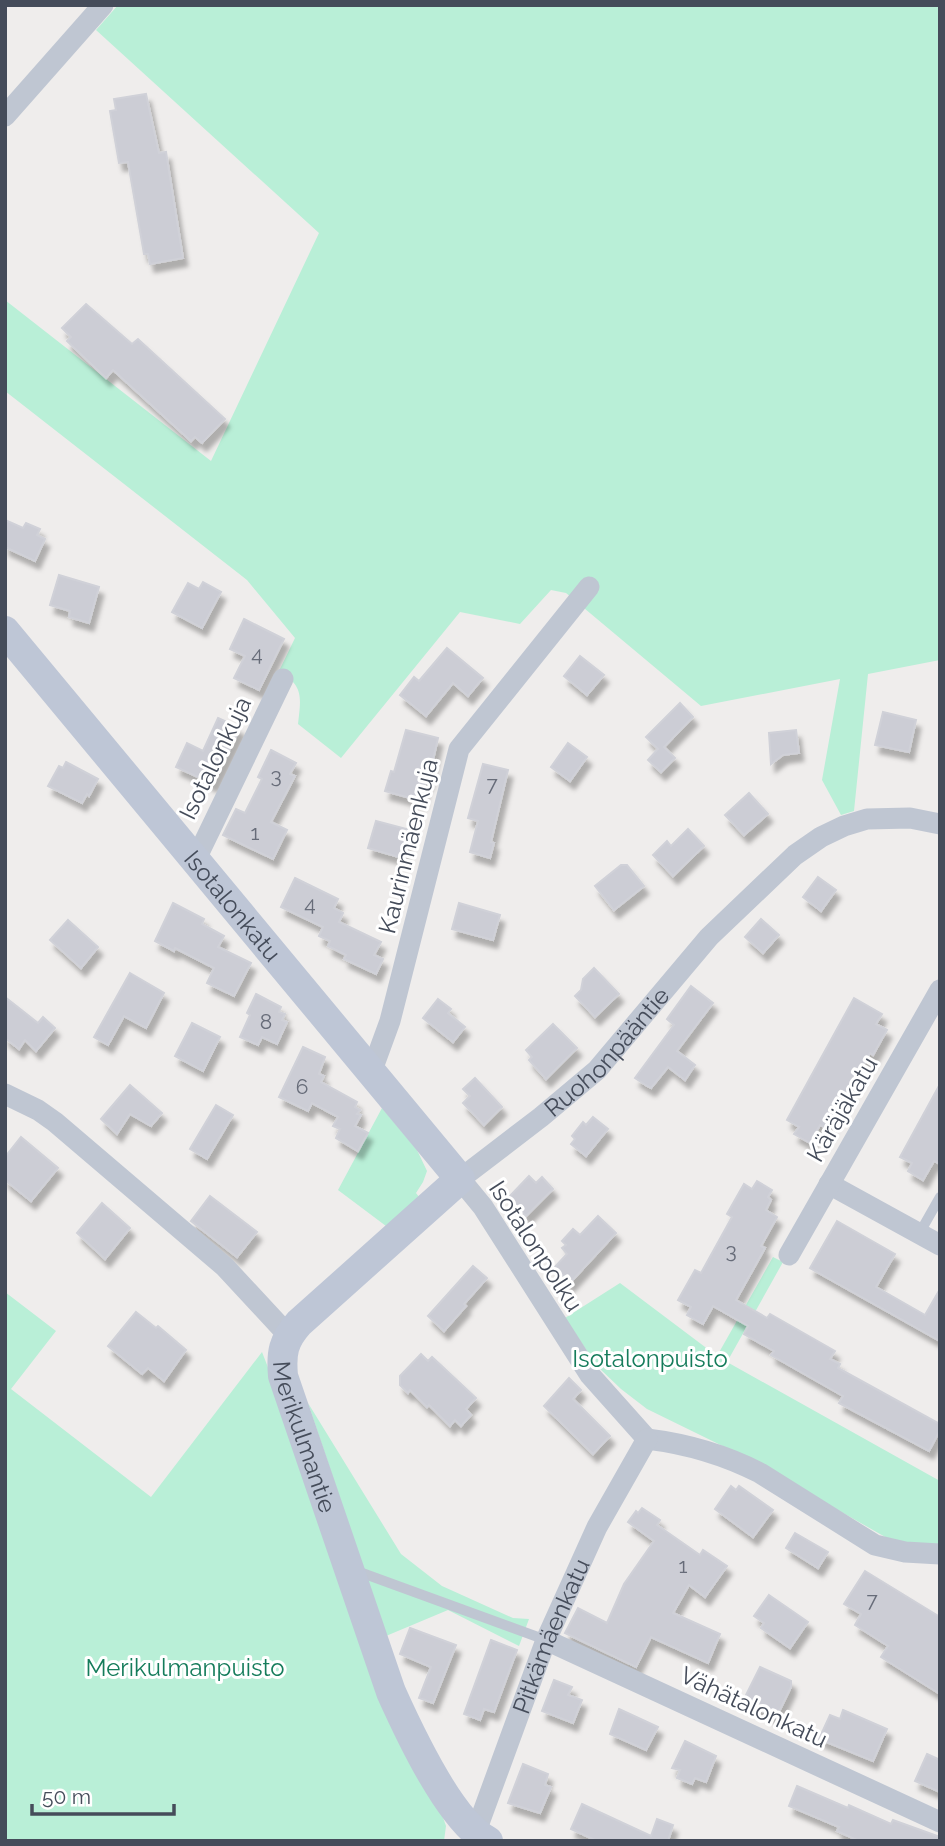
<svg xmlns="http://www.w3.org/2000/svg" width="945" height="1846" font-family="Raleway,sans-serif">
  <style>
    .green { fill: #b9efd7 }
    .building { fill: #cccdd5; stroke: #d0d1d8; stroke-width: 2; filter: url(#shadow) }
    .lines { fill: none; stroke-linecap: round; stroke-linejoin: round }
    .lane { stroke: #bfc6d2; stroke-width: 10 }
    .street { stroke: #bfc6d2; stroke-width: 21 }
    .secondary { stroke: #bec6d6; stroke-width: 30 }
    .labels { text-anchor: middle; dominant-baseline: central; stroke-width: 6; stroke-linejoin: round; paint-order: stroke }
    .number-label { font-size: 21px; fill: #676c79 }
    .street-label { font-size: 24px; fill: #454c5a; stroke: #fff }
    .park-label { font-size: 24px; fill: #157c5b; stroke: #fff }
  </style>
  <defs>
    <filter id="shadow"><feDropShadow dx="4.5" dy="8" stdDeviation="2" flood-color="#0004"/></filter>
  </defs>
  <rect width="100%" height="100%" fill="#efedec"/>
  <!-- green -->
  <g class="green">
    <path d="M118 5H940V660L868 674 854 811 841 815 822 780 840 679 701 706 566 593 551 590 520 624 460 612 341 758 298 724C301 697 304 686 279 671L295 638 247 580 5 391V300L211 461 319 233 96 30Z"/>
    <path d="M382 1108 417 1150 427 1171 423 1182 416 1193 419 1197 386 1226 338 1190Z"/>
    <path d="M773 1257 783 1262 727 1362 940 1481V1544L929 1547 887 1538 743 1456 647 1409 621 1389 597 1366 565 1318 620 1283 717 1356Z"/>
    <path d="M5 1292 56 1331 11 1389 151 1497 262 1352 441 1812 446 1826 444 1841H5Z"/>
    <path d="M308 1403 401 1554 442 1586 513 1618 529 1619 519 1646 448 1610 386 1636Z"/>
  </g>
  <!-- building -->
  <g class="building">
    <path d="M146 94 159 153 166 152 183 258 150 264 148 254H144L128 162 119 163 110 111 116 110 114 99Z"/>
    <path d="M86 304 132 344 138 339 225 419 202 443 195 437 191 441 113 370 106 378 67 341 71 337 62 328Z"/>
    <path d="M5 520 23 528 26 523 40 529 37 535 45 539 35 561 5 547Z"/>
    <path d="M59 575 99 587 89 623 69 617 70 611 50 605Z"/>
    <path d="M203 582 221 592 202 628 172 612 188 583 199 589Z"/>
    <path d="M244 619 284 639 259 690 234 678 245 656 230 649Z"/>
    <path d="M447 648 483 678 468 696 453 683 426 716 400 695 414 677 419 681Z"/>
    <path d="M580 656 604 675 587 695 564 676Z"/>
    <path d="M680 703 693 717 664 747 675 758 661 772 648 760 658 749 646 737Z"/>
    <path d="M883 712 916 720 909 752 875 745Z"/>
    <path d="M218 718 240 728 213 784 176 767 187 743 203 751Z"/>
    <path d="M406 730 438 738 428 782 426 781 421 801 385 791 391 771 394 772Z"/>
    <path d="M796 730 799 753 783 755 771 764 769 733Z"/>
    <path d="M568 743 587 757 570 781 551 767Z"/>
    <path d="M271 750 296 763 290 774 295 776 271 822 287 830 273 859 223 835 236 809 245 813 262 779 258 777Z"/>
    <path d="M66 762 98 779 89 796 87 794 82 803 48 786 59 766 63 768Z"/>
    <path d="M483 764 508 770 491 842 494 843 490 858 470 852 478 821 468 818Z"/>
    <path d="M749 793 768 814 744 835 725 815Z"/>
    <path d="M376 821 410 830 402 858 368 848Z"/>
    <path d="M688 829 704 846 673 876 653 855 667 841 671 846Z"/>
    <path d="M621 865H627L644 886 614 910 595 886Z"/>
    <path d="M818 877 836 890 821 911 803 897Z"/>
    <path d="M295 878 338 899 334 908 343 913 339 922 381 942 374 955 383 959 376 974 344 959 346 955 328 946 330 941 319 936 323 927 281 907Z"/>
    <path d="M173 903 204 919 202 924 224 936 218 947 251 963 234 996 207 983 214 968 175 948 174 951 155 941Z"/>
    <path d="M459 903 500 915 493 940 452 929Z"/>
    <path d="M761 919 779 935 763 953 745 937Z"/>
    <path d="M68 920 98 947 81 968 50 940Z"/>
    <path d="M594 968 619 994 595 1017 575 996 581 990 583 979Z"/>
    <path d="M130 973 164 993 146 1028 124 1016 108 1045 94 1037Z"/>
    <path d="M691 986 713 1003 677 1051 695 1065 685 1080 668 1067 651 1088 647 1086 635 1078 674 1025 667 1019Z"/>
    <path d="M256 994 281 1007 279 1012 285 1014 282 1020 287 1022 277 1044 262 1037 258 1045 240 1037 250 1015 247 1013Z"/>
    <path d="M5 997 38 1023 43 1017 55 1028 36 1051 25 1040 19 1049 5 1038Z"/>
    <path d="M854 998 882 1014 876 1024 887 1030 873 1055 870 1053 828 1129 820 1125 810 1143 794 1134 799 1127 787 1120Z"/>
    <path d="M438 999 451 1009 448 1013 465 1027 453 1042 423 1018Z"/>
    <path d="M192 1023 220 1037 203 1071 175 1056Z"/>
    <path d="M553 1024 577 1048 546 1079 529 1060 532 1057 526 1050Z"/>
    <path d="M303 1047 325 1057 319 1074 324 1076 321 1082 357 1102 355 1107 360 1110 357 1114 361 1115 355 1126 368 1133 358 1151 336 1138 340 1129 333 1126 338 1117 312 1103 308 1111 279 1097Z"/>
    <path d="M475 1078 502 1107 484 1125 463 1103 470 1096 463 1089Z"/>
    <path d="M940 1084V1164L934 1161 923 1180 908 1171 912 1163 900 1157Z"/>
    <path d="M130 1085 162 1113 151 1126 130 1114 117 1134 101 1119Z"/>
    <path d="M216 1105 233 1115 207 1159 190 1149Z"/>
    <path d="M593 1117 608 1129 586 1156 571 1144 575 1139 572 1136 583 1122 586 1125Z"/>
    <path d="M21 1137 58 1168 31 1201 5 1180V1157Z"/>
    <path d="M529 1176 536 1183 542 1177 553 1189 526 1216 508 1198Z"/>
    <path d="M757 1181 772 1190 768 1197 771 1200 766 1210 777 1217 761 1246 765 1248 736 1300 767 1318 770 1314 835 1351 830 1359 840 1364 838 1368 940 1424V1430L929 1451 839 1403 843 1396 771 1355 774 1351 744 1334 748 1326 713 1306 703 1324 687 1315 691 1307 678 1300 695 1270 701 1273 732 1217 727 1214 744 1184 752 1189Z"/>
    <path d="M210 1196 257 1232 237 1257 191 1221Z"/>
    <path d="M102 1203 130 1228 105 1259 77 1233Z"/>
    <path d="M598 1216 616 1233 569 1284 553 1269 567 1254 562 1248 566 1245 562 1241 573 1229 580 1235Z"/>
    <path d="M837 1221 895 1254 876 1287 925 1315 940 1289V1341L810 1268Z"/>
    <path d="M473 1266 487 1278 464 1304 466 1306 444 1331 428 1316Z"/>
    <path d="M136 1312 156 1328 158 1326 186 1350 164 1381 148 1368 142 1374 108 1346Z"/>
    <path d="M421 1354 428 1361 432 1357 476 1398 466 1409 471 1415 461 1426 455 1420 450 1426 429 1405 427 1407 410 1390 408 1393 400 1385V1376Z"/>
    <path d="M569 1378 581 1390 573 1399 610 1436 593 1454 544 1406Z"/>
    <path d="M731 1486 736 1490 739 1486 773 1510 753 1537 715 1509Z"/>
    <path d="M642 1508 660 1520 657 1525 700 1555 703 1550 727 1566 705 1597 689 1585 673 1613 720 1634 708 1663 651 1637 636 1667 565 1633 578 1608 607 1623 624 1584 654 1541 628 1522 636 1511 638 1513Z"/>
    <path d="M795 1533 828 1552 818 1568 786 1548Z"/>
    <path d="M865 1571 940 1617V1694L881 1657 888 1646 855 1625 861 1614 844 1604Z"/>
    <path d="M769 1595 808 1622 790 1648 761 1628 764 1623 754 1616Z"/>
    <path d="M410 1628 456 1645 433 1703 419 1698 431 1667 400 1654Z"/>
    <path d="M491 1640 517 1650 494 1712 484 1709 480 1720 464 1714Z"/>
    <path d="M760 1667 791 1681V1687L776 1718 743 1701Z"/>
    <path d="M554 1680 572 1687 568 1695 582 1700 573 1723 542 1711Z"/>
    <path d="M619 1709 658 1727 646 1750 610 1734Z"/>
    <path d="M843 1710 887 1729 873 1761 819 1739 830 1715 840 1719Z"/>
    <path d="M685 1741 716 1756 706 1782 695 1778 692 1784 677 1778 680 1770 672 1768Z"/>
    <path d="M927 1754 940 1760V1792L915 1781Z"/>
    <path d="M523 1764 548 1774 545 1785 551 1787 540 1813 508 1803Z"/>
    <path d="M797 1786 848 1808 849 1805 891 1824 893 1820 940 1837V1841H859L837 1831 839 1827 789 1806Z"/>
    <path d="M582 1804 651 1836 657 1819 673 1825 668 1841H597L571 1829Z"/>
  </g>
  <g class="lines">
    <!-- lane -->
    <g class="lane">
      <path d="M919 1234 940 1197"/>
      <path d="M354 1570 546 1640"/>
    </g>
    <!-- street -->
    <g class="street">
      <path d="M5 116 103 5"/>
      <path d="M195 861 283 679"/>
      <path d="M371 1073 390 1021 459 749 589 587"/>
      <path d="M5 1094 38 1110 55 1122 225 1267 288 1335"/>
      <path d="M829 1184 940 1245"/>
      <path d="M789 1255 940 990"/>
      <path id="s1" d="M647 1439 590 1375 483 1207 460 1179 541 1117 597 1070 709 937 795 855 821 837 844 826 867 819 910 818 940 824"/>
      <path d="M647 1439C688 1444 723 1454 760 1473L875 1545 905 1552 940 1554"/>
      <path d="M546 1640 940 1822"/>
      <path id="s2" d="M475 1834 546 1640 597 1527 647 1439"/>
    </g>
    <!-- secondary -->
    <path class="secondary" id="s3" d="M5 631 460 1179 299 1323C283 1341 281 1353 283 1376L391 1692C409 1732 450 1821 488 1841"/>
  </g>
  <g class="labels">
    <!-- number labels -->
    <g class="number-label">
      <text x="257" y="653">4</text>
      <text x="276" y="775">3</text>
      <text x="492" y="783">7</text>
      <text x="255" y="832">1</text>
      <text x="310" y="903">4</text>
      <text x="266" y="1021">8</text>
      <text x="302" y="1086">6</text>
      <text x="731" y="1250">3</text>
      <text x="683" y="1565">1</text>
      <text x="872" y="1599">7</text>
    </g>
    <!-- street labels -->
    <g class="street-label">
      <text transform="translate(215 758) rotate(-64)">Isotalonkuja</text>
      <text transform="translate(408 846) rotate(-76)">Kaurinmäenkuja</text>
      <text stroke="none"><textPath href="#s3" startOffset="357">Isotalonkatu</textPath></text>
      <text stroke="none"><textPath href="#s1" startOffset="516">Ruohonpääntie</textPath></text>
      <text transform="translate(842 1109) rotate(-60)">Käräjäkatu</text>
      <text transform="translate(536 1246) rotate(57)">Isotalonpolku</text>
      <text stroke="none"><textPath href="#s3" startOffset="1050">Merikulmantie</textPath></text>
      <text stroke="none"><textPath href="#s2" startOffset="212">Pitkämäenkatu</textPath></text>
      <text transform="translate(754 1707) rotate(25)">Vähätalonkatu</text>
    </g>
    <!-- park labels -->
    <g class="park-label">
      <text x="650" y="1358">Isotalonpuisto</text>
      <text x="185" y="1667">Merikulmanpuisto</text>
    </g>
  </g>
  <!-- border -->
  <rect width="945" height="1846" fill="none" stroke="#454c5a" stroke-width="14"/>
  <!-- scale -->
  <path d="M32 1804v10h142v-10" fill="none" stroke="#454c5a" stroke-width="3.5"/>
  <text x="42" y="1804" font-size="21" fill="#454c5a" stroke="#ffffff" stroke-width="5" paint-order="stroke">50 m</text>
</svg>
